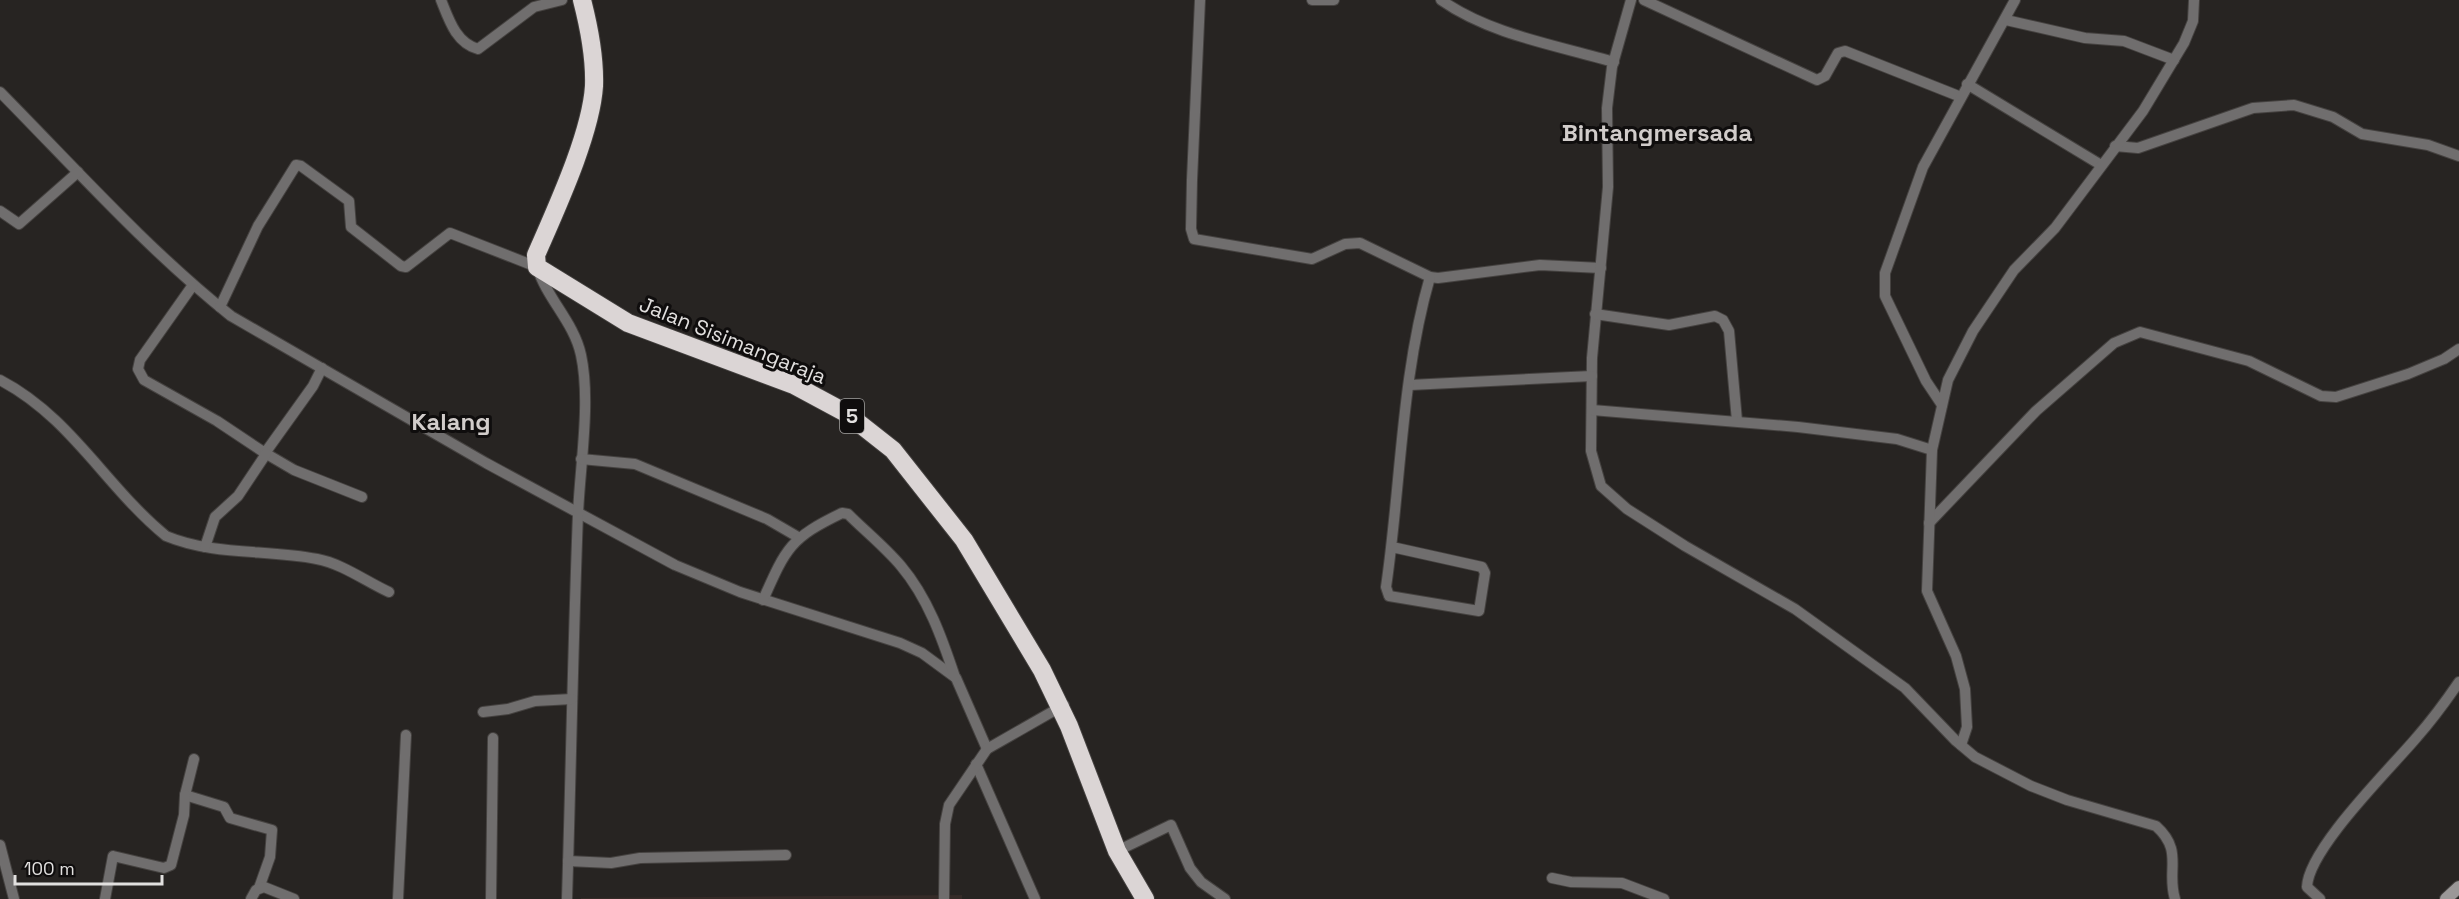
<svg xmlns="http://www.w3.org/2000/svg" width="2459" height="899" font-family="'Space Grotesk',sans-serif">
  <style>
    .built { fill: #352b28 }
    .lines { fill: none; stroke-linecap: round; stroke-linejoin: round }
    .street-casing { stroke: #454240; stroke-width: 12 }
    .secondary-casing { stroke: #454240; stroke-width: 14 }
    .highway-casing { stroke: #454240; stroke-width: 20 }
    .street { stroke: #706e6e; stroke-width: 10 }
    .secondary { stroke: #9b9898; stroke-width: 12 }
    .highway { stroke: #dbd5d5; stroke-width: 18 }
    .labels { text-anchor: middle; dominant-baseline: central; stroke-width: 6; stroke-linejoin: round; paint-order: stroke }
    .shield { fill: #0f0d0d; stroke: #a3a1a0; stroke-width: 1.5 }
    .shield-label { font-size: 20px; font-weight: bold; fill: #e2e0df }
    .street-label { font-size: 21px; fill: #e2e0df; stroke: #0f0d0d }
    .quarter-label { font-size: 24px; font-weight: bold; fill: #d1ccca; stroke: #0f0d0d }
  </style>
  <rect width="100%" height="100%" fill="#272422"/>
  <!-- built -->
  <path class="built" d="M962 895V899H581V898Z"/>
  <g class="lines">
    <!-- street casing -->
    <g class="street-casing">
      <g id="street">
        <path d="M441 0C449 20 456 43 478 49L534 7 562 0"/>
        <path d="M1200 0 1192 180 1191 229 1194 239 1312 259 1345 244 1360 243 1430 277 1438 278 1540 265 1601 268"/>
        <path d="M1312 0H1334"/>
        <path d="M1441 0C1491 35 1556 45 1614 62"/>
        <path d="M1631 0 1612 67 1607 108 1608 187 1592 358 1591 451 1601 486 1627 509 1685 546 1795 609 1905 688 1956 741 1975 757 2031 786 2067 800 2156 826C2184 851 2166 870 2175 899"/>
        <path d="M1644 0 1817 80 1825 76 1838 53 1845 51 1961 97"/>
        <path d="M2006 20 2085 38 2124 41 2174 60"/>
        <path d="M1967 84 2101 165"/>
        <path d="M0 92C75 168 147 249 231 316L486 463 675 565 740 592 900 643 922 653 956 678 987 749"/>
        <path d="M2115 146 2138 148 2253 108 2294 105 2333 117 2362 134 2428 145 2459 156"/>
        <path d="M0 211 19 224 78 172"/>
        <path d="M193 285 140 360 138 369 144 380 217 421 265 453 313 386 322 368"/>
        <path d="M220 307 258 226 296 165 301 166 349 201 351 227 401 266 406 267 450 233 537 267C547 299 574 322 581 355 591 401 580 466 578 514 573 642 571 771 567 899"/>
        <path d="M1595 314 1669 325 1715 316 1723 320 1729 331 1737 421"/>
        <path d="M0 380C71 417 106 487 166 536 214 556 267 549 317 559 343 564 365 581 389 592"/>
        <path d="M1410 385 1592 376"/>
        <path d="M1942 405 1926 381 1885 296V273L1923 167 2015 0"/>
        <path d="M1592 410 1798 427 1897 439 1932 450"/>
        <path d="M265 453 294 470 362 497"/>
        <path d="M581 459 635 464 767 519 798 537"/>
        <path d="M1929 523 2036 411 2114 343 2140 332 2249 361 2321 396 2336 397 2408 374 2444 359 2459 349"/>
        <path d="M205 547 215 517 238 496 266 454"/>
        <path d="M1392 547 1482 567 1485 573 1479 611 1389 596 1386 587C1401 485 1401 377 1430 277"/>
        <path d="M763 600C786 548 790 538 842 513L848 514C865 531 885 547 901 566 928 598 942 638 955 677"/>
        <path d="M483 712 508 709 535 701 572 699"/>
        <path d="M1961 745 1967 727 1965 689 1956 656 1927 591 1932 450 1948 380 1973 331 2014 270 2055 228 2143 111 2184 43 2193 21 2194 0"/>
        <path d="M194 759 185 795 224 807 230 818 272 830 270 857 259 888"/>
        <path d="M976 764 1035 899"/>
        <path d="M0 845 14 899"/>
        <path d="M1117 851 1171 825 1190 868 1201 882 1225 899"/>
        <path d="M568 861 611 863 640 858 786 855"/>
        <path d="M1552 878 1571 882 1622 883 1664 899"/>
        <path d="M105 899 113 856 164 868 171 865 184 815 185 795"/>
        <path d="M251 899 256 890 264 887 294 899"/>
        <path d="M398 899 406 735"/>
        <path d="M491 899 493 738"/>
        <path d="M944 899 945 824 949 805 987 749 1064 705"/>
        <path d="M2320 899 2307 887C2308 849 2391 768 2417 737 2432 720 2446 701 2459 682"/>
      </g>
    </g>
    <!-- secondary casing -->
    <g class="secondary-casing">
      <path id="secondary" d="M2446 899 2459 887"/>
    </g>
    <!-- highway casing -->
    <g class="highway-casing">
      <path id="highway" d="M582 0C589 27 595 57 594 86 591 134 556 209 536 255L537 267 628 323 794 385 846 413 893 450 964 540 1042 670 1069 726 1117 851 1145 899"/>
    </g>
    <!-- street -->
    <use href="#street" class="street"/>
    <!-- secondary -->
    <use href="#secondary" class="secondary"/>
    <!-- highway -->
    <use href="#highway" class="highway"/>
  </g>
  <g class="labels">
    <!-- shield labels -->
    <rect class="shield" x="840" y="399" width="24" height="34" rx="4.5"/>
    <g class="shield-label">
      <text x="852" y="416">5</text>
    </g>
    <!-- street labels -->
    <g class="street-label">
      <text transform="translate(733 340) rotate(22)">Jalan Sisimangaraja</text>
    </g>
    <!-- quarter labels -->
    <g class="quarter-label">
      <text x="1657" y="132">Bintangmersada</text>
      <text x="451" y="421">Kalang</text>
    </g>
  </g>
  <!-- scale -->
  <path d="M15 875v9h147v-9" fill="none" stroke="#e2e0df" stroke-width="3"/>
  <text x="24" y="875" font-size="18" fill="#e2e0df" stroke="#0f0d0d" stroke-width="4.5" paint-order="stroke">100 m</text>
</svg>
